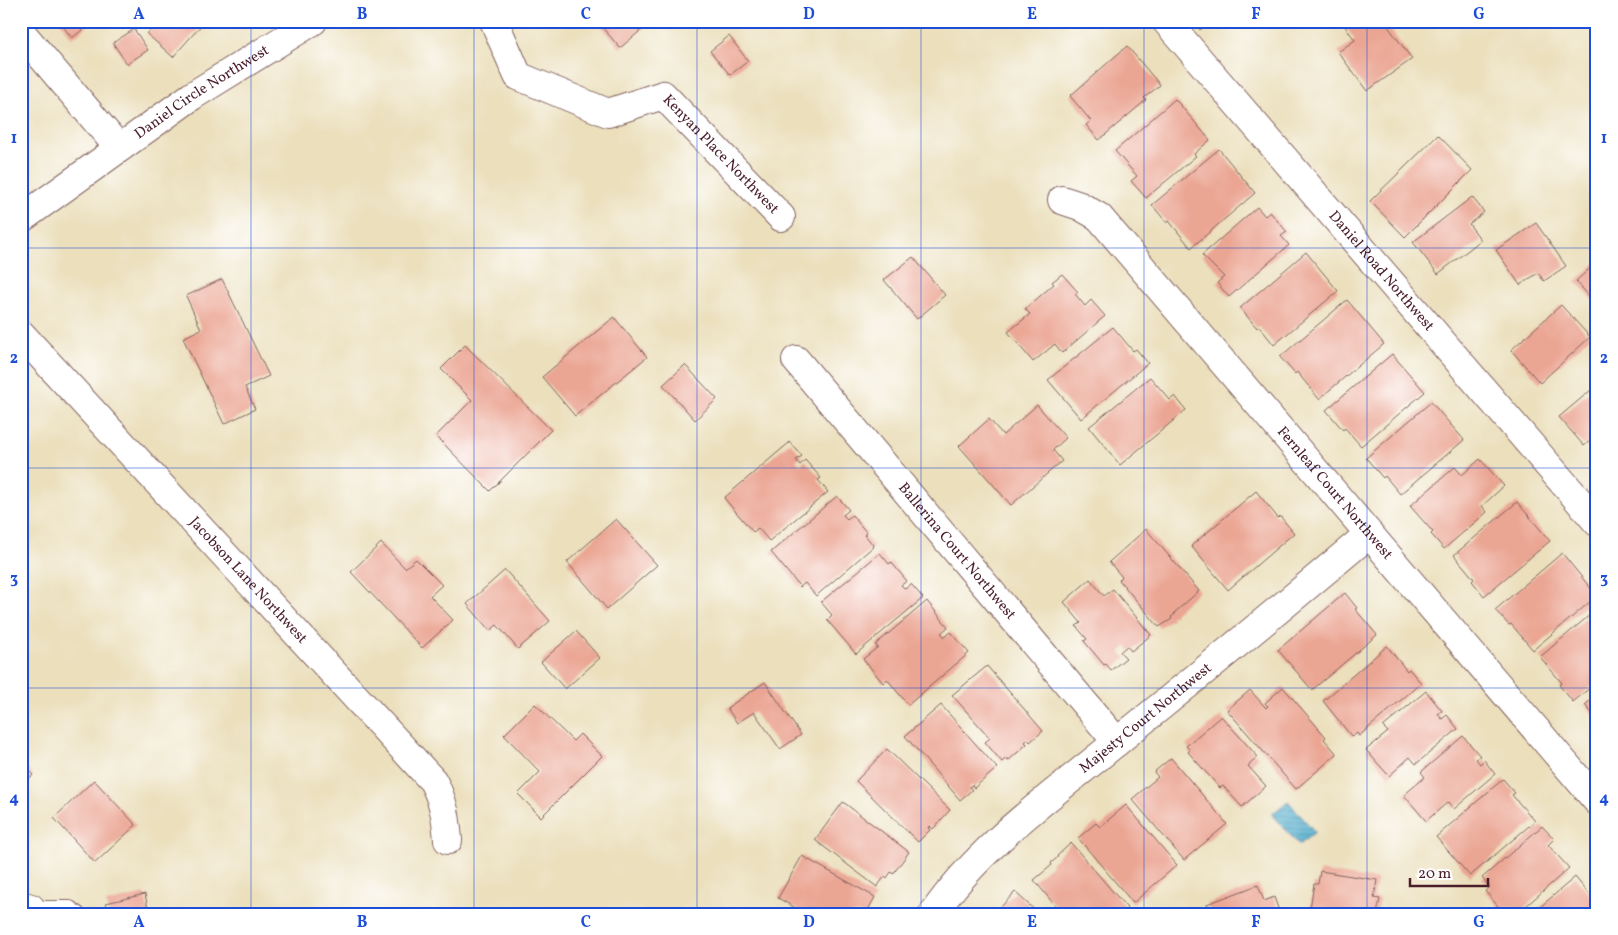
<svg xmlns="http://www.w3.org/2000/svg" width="1618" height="935" font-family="Vollkorn,serif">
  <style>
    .water { fill: url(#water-rules); stroke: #4c667c }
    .building { fill: #eba593 }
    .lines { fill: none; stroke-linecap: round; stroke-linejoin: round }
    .lane-casing { stroke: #82625e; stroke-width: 16 }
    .street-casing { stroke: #82625e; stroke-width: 30 }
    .lane { stroke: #fff; stroke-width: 14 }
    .street { stroke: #fff; stroke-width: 28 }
    .grid { fill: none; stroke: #1d4ed8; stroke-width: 1; stroke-opacity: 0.55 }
    .labels { text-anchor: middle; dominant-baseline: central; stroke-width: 4; stroke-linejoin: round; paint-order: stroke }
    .street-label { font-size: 15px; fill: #4a1f2b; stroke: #fff }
    .neatline { fill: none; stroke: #1d4ed8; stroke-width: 2 }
    .grid-label { font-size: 16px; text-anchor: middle; font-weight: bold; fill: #1d4ed8 }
  </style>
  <defs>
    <pattern id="water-rules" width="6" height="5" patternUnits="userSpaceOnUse" patternTransform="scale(1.25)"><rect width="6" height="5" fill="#4daccc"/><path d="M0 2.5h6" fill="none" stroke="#428ba6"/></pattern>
  </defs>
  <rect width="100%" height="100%" fill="#fff"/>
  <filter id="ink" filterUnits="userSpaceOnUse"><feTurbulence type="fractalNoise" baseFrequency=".02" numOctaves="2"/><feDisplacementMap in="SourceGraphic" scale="10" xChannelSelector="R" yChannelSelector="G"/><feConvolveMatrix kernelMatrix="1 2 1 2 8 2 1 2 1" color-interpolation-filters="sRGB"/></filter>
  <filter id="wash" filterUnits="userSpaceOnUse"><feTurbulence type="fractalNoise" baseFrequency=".0096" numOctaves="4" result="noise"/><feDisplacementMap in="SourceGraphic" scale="20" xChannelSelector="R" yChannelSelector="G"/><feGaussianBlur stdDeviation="1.12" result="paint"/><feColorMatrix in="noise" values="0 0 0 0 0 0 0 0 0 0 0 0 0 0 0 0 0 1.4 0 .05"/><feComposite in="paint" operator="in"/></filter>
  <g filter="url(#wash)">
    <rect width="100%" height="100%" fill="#ebdfbc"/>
    <!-- water -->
    <path class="water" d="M1288 801 1315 832 1299 845 1272 814Z"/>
    <g id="blocks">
      <!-- building -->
      <g class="building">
        <path d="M59 21H94L72 38Z"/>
        <path d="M158 21H205L173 57 147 34Z"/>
        <path d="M597 21H652L620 48Z"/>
        <path d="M1192 21H1211L1200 30Z"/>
        <path d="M1341 21H1368L1371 25 1375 21H1384L1412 59 1367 91 1338 52 1355 40Z"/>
        <path d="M134 29 148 50 127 64 113 43Z"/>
        <path d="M729 36 748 61 730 75 710 51Z"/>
        <path d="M1127 46 1160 85 1144 98 1146 100 1099 140 1086 125 1091 121 1070 96Z"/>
        <path d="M1175 99 1210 140 1194 154 1196 156 1146 198 1131 181 1137 176 1115 151Z"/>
        <path d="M1438 135 1472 170 1405 237 1370 201Z"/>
        <path d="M1219 149 1255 193 1191 248 1169 221 1167 223 1152 205Z"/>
        <path d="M1472 197 1484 212 1469 224 1481 240 1438 274 1413 242Z"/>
        <path d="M1257 207 1265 216 1270 212 1287 232 1281 236 1289 245 1229 297 1217 283 1224 277 1202 255Z"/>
        <path d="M1536 223 1566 266 1544 281 1538 273 1520 285 1496 250Z"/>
        <path d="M1306 252 1338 291 1274 345 1259 326 1257 328 1240 308Z"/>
        <path d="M913 257 945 295 917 319 884 280Z"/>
        <path d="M1597 262V301L1595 303 1576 281Z"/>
        <path d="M1062 274 1078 292 1075 294 1085 306 1091 300 1105 316 1062 353 1055 344 1033 362 1008 332 1030 314 1025 309 1054 284 1052 282Z"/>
        <path d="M222 279 269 376 245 387 255 409 224 424 183 338 201 329 186 296Z"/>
        <path d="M1347 300 1384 344 1319 399 1297 372 1295 374 1280 357Z"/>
        <path d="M1561 305 1590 337 1540 383 1511 350Z"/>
        <path d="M614 317 647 357 575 416 542 377Z"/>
        <path d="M1113 327 1133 351 1136 349 1148 363 1081 419 1048 380Z"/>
        <path d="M465 345 551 430 490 491 436 436 472 400 441 369Z"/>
        <path d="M1392 354 1425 392 1361 446 1345 428 1343 430 1326 410Z"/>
        <path d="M685 365 717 399 695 420 663 385Z"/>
        <path d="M1150 377 1170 400 1175 396 1186 410 1120 465 1089 427Z"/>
        <path d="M1597 385V435L1584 446 1559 417Z"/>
        <path d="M1431 402 1464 440 1400 494 1385 476 1383 478 1366 458Z"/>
        <path d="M1037 405 1066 438 1053 450 1062 461 1011 505 959 446 989 419 1003 435Z"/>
        <path d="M790 442 802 456 796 460 800 465 805 460 821 478 818 480 828 492 769 541 758 528 753 532 724 498Z"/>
        <path d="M1480 459 1504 486 1482 506 1487 512 1444 549 1431 534 1433 532 1410 506 1455 467 1462 475Z"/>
        <path d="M1256 491 1278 518 1280 516 1294 533 1228 590 1191 546Z"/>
        <path d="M837 496 849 510 843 515 847 519 852 515 867 533 865 535 874 546 816 596 805 583 800 587 771 552Z"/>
        <path d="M1517 502 1550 541 1484 596 1472 581 1474 579 1454 555Z"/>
        <path d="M616 519 657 565 607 609 567 562Z"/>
        <path d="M1146 529 1199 591 1174 613 1175 614 1171 617 1172 619 1159 627 1119 580 1122 577 1109 562Z"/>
        <path d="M381 543 405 568 416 559 442 585 430 596 453 620 422 648 351 572Z"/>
        <path d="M880 553 889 564 891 562 907 581 901 585 905 589 911 584 923 598 856 654 827 620 832 615 821 602Z"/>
        <path d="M1562 553 1597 596 1533 650 1511 624 1509 625 1495 610Z"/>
        <path d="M505 570 550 621 518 649 497 625 490 631 467 604Z"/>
        <path d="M1090 579 1104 596 1113 589 1151 635 1131 651 1127 646 1120 652 1126 658 1111 670 1106 664 1104 665 1084 641 1087 639 1076 626 1081 623 1064 602Z"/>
        <path d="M1345 593 1357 608 1355 609 1377 635 1312 690 1278 650Z"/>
        <path d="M927 601 948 627 941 633 945 637 951 632 969 653 908 705 887 679 883 683 863 659 878 647 875 645Z"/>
        <path d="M1597 609V682L1573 702 1559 685 1562 683 1540 657Z"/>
        <path d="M576 631 600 658 565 689 541 662Z"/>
        <path d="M1387 646 1407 671 1409 669 1421 683 1359 736 1357 733 1352 737 1323 701Z"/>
        <path d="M987 666 1043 731 1030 742 1028 739 1025 742 1027 744 1008 761 1006 758 1002 762 985 742 990 738 952 695Z"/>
        <path d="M765 682 801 735 780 749 754 712 737 723 727 708Z"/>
        <path d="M1283 687 1326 737 1324 739 1337 754 1296 789 1227 710 1250 690 1266 708 1268 706 1265 703Z"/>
        <path d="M1426 691 1442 711 1438 714 1442 719 1447 715 1458 729 1416 764 1410 757 1389 776 1366 750 1388 732 1383 727Z"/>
        <path d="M1597 695V719L1585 705Z"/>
        <path d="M535 704 573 741 580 734 602 756 541 817 518 794 540 772 504 735Z"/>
        <path d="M941 705 997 768 974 788 972 785 969 787 972 790 960 800 905 736Z"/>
        <path d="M1221 716 1258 757 1248 766 1266 786 1242 807 1223 786 1220 788 1188 752 1190 750 1186 746Z"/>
        <path d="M1463 736 1480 756 1476 759 1480 764 1484 760 1495 774 1454 809 1448 802 1426 821 1404 795 1425 777 1421 772Z"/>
        <path d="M887 749 950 810 933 829 930 826 928 828 930 830 918 842 856 781Z"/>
        <path d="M1171 758 1227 824 1184 860 1132 799 1158 777 1154 772Z"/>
        <path d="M21 762 33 775 21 786Z"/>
        <path d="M1503 779 1515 793 1512 795 1535 821 1470 876 1436 837Z"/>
        <path d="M94 780 136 825 95 863 54 818Z"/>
        <path d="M843 802 909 852 893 874 891 872 887 878 885 876 877 887 815 840Z"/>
        <path d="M1126 805 1177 865 1133 903 1078 838 1096 823 1100 827Z"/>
        <path d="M1542 826 1554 839 1548 845 1569 868 1517 914H1513L1507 907 1502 911 1485 891 1490 887 1482 878Z"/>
        <path d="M1071 843 1127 908 1121 914H1062L1034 880 1052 865 1051 863 1058 857 1057 856Z"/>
        <path d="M802 856 875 897 866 914H806L778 898Z"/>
        <path d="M1320 871 1377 880 1374 898 1380 899 1377 914H1309L1314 884H1318Z"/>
        <path d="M1575 877 1595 901 1597 900V914H1532Z"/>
        <path d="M1258 885 1264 901 1274 897 1280 914H1211L1207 904Z"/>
        <path d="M1015 892 1039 914H999L1001 911 999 909Z"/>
        <path d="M145 894 149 914H109L106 903Z"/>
      </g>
    </g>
  </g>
  <g filter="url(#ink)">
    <use href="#blocks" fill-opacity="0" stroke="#82625e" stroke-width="1"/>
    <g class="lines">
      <!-- lane casing -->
      <g class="lane-casing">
        <path id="lane" d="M30 913 31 908H70L78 914"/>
      </g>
      <!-- street casing -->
      <g class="street-casing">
        <g id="street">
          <path id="s1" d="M494 21 518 76 608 113 663 95 781 217"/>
          <path id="s2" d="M1166 21 1597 522"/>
          <path d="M21 32 119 148"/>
          <path id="s3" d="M1062 200 1080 206 1099 217 1597 801"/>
          <path id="s4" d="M21 219 192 96 313 21"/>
          <path id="s5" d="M21 334 433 781C444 802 446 817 448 840"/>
          <path id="s6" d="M796 360 1117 742"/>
          <path d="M21 905 31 908"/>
          <path id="s7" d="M933 914C981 844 1053 795 1118 741 1202 673 1286 604 1369 534"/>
        </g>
      </g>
      <!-- lane -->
      <use href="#lane" class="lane"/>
      <!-- street -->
      <use href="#street" class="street"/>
    </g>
  </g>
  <!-- grid -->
  <path class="grid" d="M251 21V914M474 21V914M697 21V914M921 21V914M1144 21V914M1367 21V914M21 248H1597M21 468H1597M21 688H1597"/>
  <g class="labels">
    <!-- street labels -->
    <g class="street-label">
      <text stroke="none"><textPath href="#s4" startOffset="221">Daniel Circle Northwest</textPath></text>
      <text stroke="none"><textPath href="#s1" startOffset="298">Kenyan Place Northwest</textPath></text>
      <text stroke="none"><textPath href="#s2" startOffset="330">Daniel Road Northwest</textPath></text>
      <text stroke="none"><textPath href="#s3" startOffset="404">Fernleaf Court Northwest</textPath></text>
      <text stroke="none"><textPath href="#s6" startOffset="250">Ballerina Court Northwest</textPath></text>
      <text stroke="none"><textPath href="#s5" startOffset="335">Jacobson Lane Northwest</textPath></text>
      <text stroke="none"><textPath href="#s7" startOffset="290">Majesty Court Northwest</textPath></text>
    </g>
  </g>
  <!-- margin -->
  <rect width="1618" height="935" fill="none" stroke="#fff" stroke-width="55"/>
  <!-- scale -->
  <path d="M1410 878v8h78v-8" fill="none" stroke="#4a1f2b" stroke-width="2.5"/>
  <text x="1418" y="878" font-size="15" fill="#4a1f2b" stroke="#ffffff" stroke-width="4" paint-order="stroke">20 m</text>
  <rect x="28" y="28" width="1562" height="880" class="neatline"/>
  <g class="grid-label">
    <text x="139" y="19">A</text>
    <text x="362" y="19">B</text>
    <text x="586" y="19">C</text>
    <text x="809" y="19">D</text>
    <text x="1032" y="19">E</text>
    <text x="1256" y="19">F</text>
    <text x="1479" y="19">G</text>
    <text x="14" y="143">1</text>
    <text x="1604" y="143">1</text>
    <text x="14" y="363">2</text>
    <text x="1604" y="363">2</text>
    <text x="14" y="583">3</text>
    <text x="1604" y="583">3</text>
    <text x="14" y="803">4</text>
    <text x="1604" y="803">4</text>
    <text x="139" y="927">A</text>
    <text x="362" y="927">B</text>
    <text x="586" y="927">C</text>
    <text x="809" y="927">D</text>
    <text x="1032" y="927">E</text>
    <text x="1256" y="927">F</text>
    <text x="1479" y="927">G</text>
  </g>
</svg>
